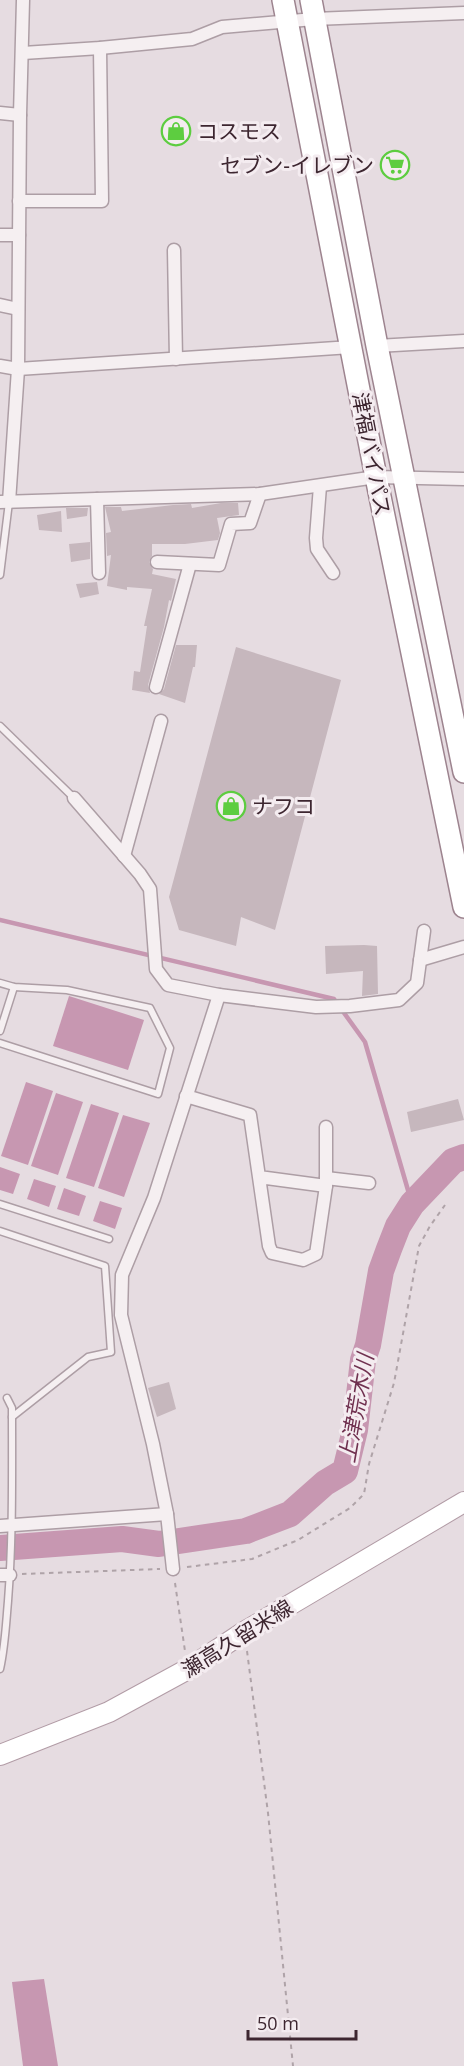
<svg xmlns="http://www.w3.org/2000/svg" width="464" height="2066" font-family="'Open Sans','Noto Sans JP',sans-serif">
  <style>
    .water { fill: #c797b1 }
    .lines { fill: none; stroke-linecap: round; stroke-linejoin: round }
    .stream { stroke: #c797b1; stroke-width: 4.5 }
    .river { stroke: #c797b1; stroke-width: 26 }
    .building { fill: #c6b7bd }
    .lane-casing { stroke: #ad9ea5; stroke-width: 9 }
    .street-casing { stroke: #ad9ea5; stroke-width: 15 }
    .primary-casing { stroke: #b29ca6; stroke-width: 22 }
    .highway-casing { stroke: #9d848f; stroke-width: 24 }
    .path { stroke: #afa3a8; stroke-width: 2; stroke-dasharray: 4.5 4.5; stroke-linecap: butt }
    .lane { stroke: #f5eff1; stroke-width: 6 }
    .street { stroke: #f5eff1; stroke-width: 12 }
    .primary { stroke: #fff; stroke-width: 20 }
    .highway { stroke: #fff; stroke-width: 21 }
    .labels { text-anchor: middle; dominant-baseline: central; stroke-width: 6; stroke-linejoin: round; paint-order: stroke }
    .poi-label { font-size: 21px; fill: #3d2630; stroke: #f4ecf0; text-anchor: start }
    .street-label { font-size: 21px; fill: #3d2630; stroke: #f4ecf0 }
    .water-label { font-size: 22px; font-style: italic; fill: #703150; stroke: #f4ecf0 }
  </style>
  <rect width="100%" height="100%" fill="#e6dce1"/>
  <!-- water -->
  <g class="water">
    <path d="M69 996 144 1020 128 1070 53 1046Z"/>
    <path d="M26 1082 53 1091 28 1165 1 1156Z"/>
    <path d="M56 1093 83 1102 58 1175 31 1166Z"/>
    <path d="M91 1104 119 1113 94 1187 66 1178Z"/>
    <path d="M123 1115 150 1123 124 1197 98 1188Z"/>
    <path d="M0 1167 20 1174 13 1194 0 1190Z"/>
    <path d="M34 1179 56 1186 49 1207 27 1199Z"/>
    <path d="M64 1188 86 1196 79 1216 57 1209Z"/>
    <path d="M100 1201 122 1208 115 1229 93 1221Z"/>
    <path d="M44 1979 58 2066H23L12 1982Z"/>
  </g>
  <g class="lines">
    <!-- stream -->
    <path class="stream" d="M0 920 334 999 365 1042 412 1204"/>
    <!-- river -->
    <path class="river" d="M0 1548 122 1539 159 1544 246 1531 290 1514 325 1483 345 1471 355 1430 363 1360 368 1345 381 1271 389 1249 398 1226 412 1204 453 1161 464 1157"/>
  </g>
  <!-- building -->
  <g class="building">
    <path d="M221 503H238L239 515 217 518 220 533 218 540 185 544H152V556L149 562 153 569 152 574 176 579 171 601 169 600 164 627 148 685 150 693 132 690 134 671 140 672 147 626H144L152 589 127 587V590L107 586 111 555 107 556 106 533 111 532 105 507H121L122 511 173 505 191 504 192 508Z"/>
    <path d="M66 508H88L87 516 67 519Z"/>
    <path d="M61 511 62 532 39 530 37 515Z"/>
    <path d="M90 542V559L71 562 69 544Z"/>
    <path d="M97 582 99 594 80 598 76 584Z"/>
    <path d="M176 645H197L195 667H193L185 703 159 694 164 689Z"/>
    <path d="M236 647 341 680 275 930 241 917 236 946 179 930 169 897Z"/>
    <path d="M364 945 377 946 378 994 362 996 363 971 326 974 325 946Z"/>
    <path d="M458 1099 464 1120 411 1132 407 1112Z"/>
    <path d="M169 1382 176 1409 157 1417 148 1388Z"/>
  </g>
  <g class="lines">
    <!-- lane casing -->
    <g class="lane-casing">
      <g id="lane">
        <path d="M0 575 9 502"/>
        <path d="M0 726 74 798"/>
        <path d="M0 983 14 987 67 990 150 1008 170 1048 158 1094 0 1043"/>
        <path d="M0 1031 14 987"/>
        <path d="M0 1204 109 1239"/>
        <path d="M0 1231 105 1266 111 1352 88 1357 12 1417"/>
        <path d="M0 1669C5 1647 6 1624 8 1601 13 1537 12 1472 12 1408L7 1398"/>
      </g>
    </g>
    <!-- street casing -->
    <g class="street-casing">
      <g id="street">
        <path d="M23 53 100 48 192 39 222 27 314 19 464 13"/>
        <path d="M0 113 20 115"/>
        <path d="M19 201H102L100 48"/>
        <path d="M0 235H19"/>
        <path d="M174 250 176 359"/>
        <path d="M0 305 18 309"/>
        <path d="M377 346 464 341"/>
        <path d="M0 366 18 369 351 347"/>
        <path d="M320 486 316 538 317 549 333 573"/>
        <path d="M97 499 99 573"/>
        <path d="M0 502 260 494 376 477 464 479"/>
        <path d="M9 502 18 369 20 115 23 0"/>
        <path d="M157 562 219 565 231 524 250 523 260 494"/>
        <path d="M156 687 190 564"/>
        <path d="M74 798 140 874 150 889 156 969 168 985 219 995 316 1007 350 1006 399 1000 417 983 424 931"/>
        <path d="M124 856 161 721"/>
        <path d="M420 960 464 947"/>
        <path d="M186 1096 250 1115 269 1246 272 1253 303 1260 316 1254 326 1186 259 1177"/>
        <path d="M326 1127V1186"/>
        <path d="M326 1178 369 1183"/>
        <path d="M167 1514 173 1569"/>
        <path d="M0 1526 167 1514 153 1444 121 1315 122 1275 154 1198 219 995"/>
        <path d="M0 1575H10"/>
      </g>
    </g>
    <!-- primary casing -->
    <g class="primary-casing">
      <path id="primary" d="M0 1755 109 1712 188 1669 244 1632 464 1502"/>
    </g>
    <!-- highway casing -->
    <g class="highway-casing">
      <g id="highway">
        <path d="M283 0 376 477 464 907"/>
        <path d="M311 0 377 346 464 772"/>
      </g>
    </g>
    <!-- path -->
    <g class="path">
      <path d="M187 1567 252 1559 298 1540 350 1508 364 1494 369 1464 394 1383 419 1246 430 1226 445 1205"/>
      <path d="M22 1574 160 1569"/>
      <path d="M175 1583 185 1651"/>
      <path d="M247 1651 268 1813 293 2066"/>
    </g>
    <!-- lane -->
    <use href="#lane" class="lane"/>
    <!-- street -->
    <use href="#street" class="street"/>
    <!-- primary -->
    <use href="#primary" class="primary"/>
    <!-- highway -->
    <use href="#highway" class="highway"/>
  </g>
  <!-- icons -->
  <defs>
    <g id="shop-ring" transform="scale(1.5)"><circle r="9.5" fill="#f4ecf0" stroke="#5dcd40" stroke-width="1.5"/><path d="M-5-2.5h2.3a2.7 3.5 0 0 1 5.4 0H5L5.5 6h-11ZM-1.5-2.5h3a1.5 2.3 0 0 0-3 0Z" fill="#5dcd40"/></g>
    <g id="supermarket-ring" transform="scale(1.5)"><circle r="9.5" fill="#f4ecf0" stroke="#5dcd40" stroke-width="1.5"/><path d="M-6-5.5h2.5l.6 2H6L4.5 2H-2.5L-4.4-4H-6ZM-1.5 3.2a1.3 1.3 0 1 0 .1 0ZM3 3.2a1.3 1.3 0 1 0 .1 0Z" fill="#5dcd40"/></g>
  </defs>
  <g fill-rule="evenodd">
    <use href="#shop-ring" x="176" y="131"/>
    <use href="#supermarket-ring" x="395" y="165"/>
    <use href="#shop-ring" x="231" y="806"/>
  </g>
  <g class="labels">
    <!-- poi labels -->
    <g class="poi-label">
      <text x="197" y="131">コスモス</text>
      <text x="374" y="165" text-anchor="end">セブン-イレブン</text>
      <text x="252" y="806">ナフコ</text>
    </g>
    <!-- street labels -->
    <g class="street-label">
      <text transform="translate(372 454) rotate(79)">津福バイパス</text>
      <text transform="translate(237 1638) rotate(-32)">瀬高久留米線</text>
    </g>
    <!-- water labels -->
    <g class="water-label">
      <text transform="translate(355 1408) rotate(-80)">上津荒木川</text>
    </g>
  </g>
  <!-- scale -->
  <path d="M248 2030v9h108v-9" fill="none" stroke="#3d2630" stroke-width="3"/>
  <text x="257" y="2030" font-size="18" fill="#3d2630" stroke="#f4ecf0" stroke-width="4.5" paint-order="stroke">50 m</text>
</svg>
